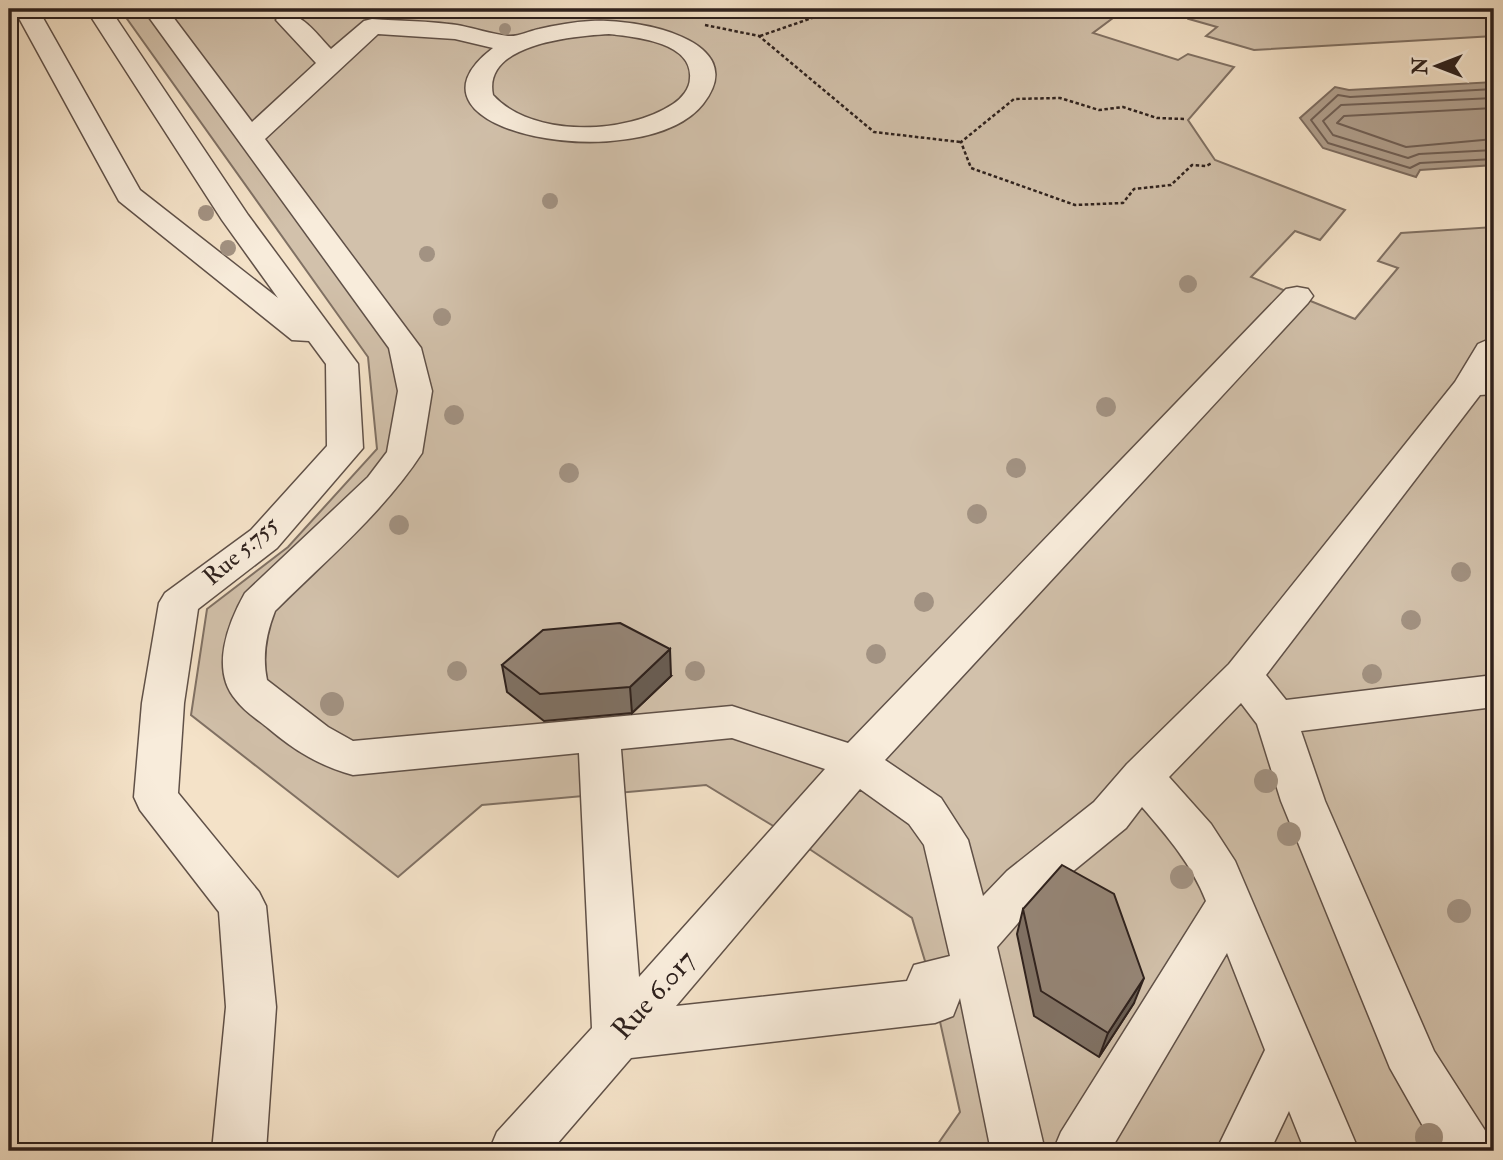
<svg xmlns="http://www.w3.org/2000/svg" width="1503" height="1160" font-family="'IM FELL Double Pica',serif">
  <style>
    .green { fill: #d2c1ab; stroke: #807164; stroke-width: 2 }
    .water { fill: #b1a08e; stroke: #7d6d61; stroke-width: 2 }
    .lines { fill: none; stroke-linecap: round; stroke-linejoin: round }
    .shore { stroke: #706056; stroke-width: 2 }
    .minor-casing { stroke: #605148; stroke-width: 3 }
    .path { stroke: #2e211d; stroke-width: 2.5; stroke-dasharray: 3.5 2.5; stroke-linecap: butt }
    .minor { fill: #f8ecdb; fill-rule: evenodd }
    .tree { fill: #a29282 }
    .wall { fill: #807265; stroke: #2e211d; stroke-width: 2 }
    .shaded-wall { fill: #685d53; stroke: #2e211d; stroke-width: 2 }
    .building { fill: #958576; stroke: #2e211d; stroke-width: 2 }
    .labels { text-anchor: middle; dominant-baseline: central; stroke-width: 5; stroke-linejoin: round; paint-order: stroke }
    .street-label { font-size: 24px; fill: #2e211d; stroke: #f8ecdb }
    .near-street-label { font-size: 28px; fill: #2e211d; stroke: #f8ecdb }
  </style>
  <rect width="100%" height="100%" fill="#f4e2c8"/>
  <filter id="stains"><feTurbulence type="fractalNoise" baseFrequency=".00286" numOctaves="4"/><feColorMatrix values="0 0 0 0 .2 0 0 0 0 .09 0 0 0 0 .02 0 0 0 .5 -.17"/></filter>
  <radialGradient id="worn" r=".72"><stop offset=".6" stop-color="#630" stop-opacity="0"/><stop offset="1" stop-color="#630" stop-opacity=".3"/></radialGradient>
  <!-- green -->
  <g class="green">
    <path d="M120 9H1125L1093 33 1178 60 1188 54 1234 67 1188 120 1215 160 1345 210 1320 240 1295 231 1251 277 1355 319 1398 268 1378 261 1401 233 1494 227V1151H933L960 1112 931 981 912 918 793 838 706 785 482 805 398 877 191 715 207 609 288 547 377 449 368 357Z"/>
    <path d="M1203 9H1494V36L1254 50 1206 36 1217 27 1189 19Z"/>
  </g>
  <!-- water -->
  <path class="water" d="M1494 82V165L1420 170 1416 177 1323 148 1300 118 1335 87 1349 90Z"/>
  <g class="lines">
    <!-- shore -->
    <g class="shore">
      <path d="M1494 89 1350 97 1338 95 1311 120 1328 143 1410 168 1420 163 1494 159"/>
      <path d="M1494 98 1341 105 1323 121 1333 135 1408 158 1419 154 1494 150"/>
      <path d="M1494 108 1344 116 1337 123 1406 147 1494 139"/>
    </g>
    <!-- minor casing -->
    <g class="minor-casing">
      <g id="minor">
        <path d="M14 9H38L140 190 278 298 222 220 86 9H110L248 215 358 364 363 448 277 548 198 609 184 703 178 793 259 892 266 906 276 1007 266 1151H212L226 1007 219 912 140 810 134 797 142 703 159 603 165 593 251 530 327 446 326 364 309 341 292 340 119 201Z"/>
        <path d="M143 9H167L252 122 316 63 276 20 280 15C301 10 317 35 331 49L364 21 372 19C400 21 429 21 457 25 474 28 491 34 508 36 518 37 529 31 539 29 556 25 573 22 591 21 634 18 754 39 703 104 644 179 381 133 493 48L455 39 378 34 265 139 421 348 432 391 422 453C383 513 325 561 275 611 266 634 262 656 267 680L328 727 353 741 732 706 848 743 1286 289 1297 287 1308 289 1313 296 1308 303 885 760 941 798 968 840 983 896 1007 871 1094 802 1127 764 1229 664 1455 382 1478 344 1494 337V394L1480 395 1266 675 1286 700 1494 675V707L1301 731 1325 801 1434 1051 1486 1132 1494 1151H1437L1390 1068 1281 801 1257 724 1241 703 1169 777 1211 824 1235 861 1359 1151H1305L1289 1111 1270 1151H1216L1265 1050 1227 953 1110 1151H1053L1061 1132 1206 901C1192 865 1168 837 1142 807L1126 828 1039 899 997 947 1045 1151H991L960 998 953 1016 935 1023 631 1058 551 1151H489L497 1132 592 1028 579 753 353 775C320 766 295 751 268 728 258 720 244 711 236 700 210 670 228 623 245 593L368 477 387 452 398 391 389 348ZM609 34C635 37 693 42 690 78 690 89 681 99 673 104 626 135 532 138 493 95 482 43 576 36 609 34ZM732 738 825 769 639 977 621 749ZM860 789 909 824 924 845 950 956 914 965 907 981 676 1006Z"/>
      </g>
    </g>
    <!-- path -->
    <g class="path">
      <path d="M705 25 759 36 874 132 960 142"/>
      <path d="M760 36 838 9"/>
      <path d="M1184 119 1157 118 1123 107 1099 110 1060 98 1014 99 961 142 971 168 1075 205 1123 203 1134 189 1171 185 1192 165 1206 166 1212 163"/>
    </g>
    <!-- minor -->
    <use href="#minor" class="minor"/>
  </g>
  <!-- trees -->
  <g class="tree">
    <circle cx="505" cy="29" r="6"/>
    <circle cx="550" cy="201" r="8"/>
    <circle cx="206" cy="213" r="8"/>
    <circle cx="228" cy="248" r="8"/>
    <circle cx="427" cy="254" r="8"/>
    <circle cx="1188" cy="284" r="9"/>
    <circle cx="442" cy="317" r="9"/>
    <circle cx="1106" cy="407" r="10"/>
    <circle cx="454" cy="415" r="10"/>
    <circle cx="1016" cy="468" r="10"/>
    <circle cx="569" cy="473" r="10"/>
    <circle cx="977" cy="514" r="10"/>
    <circle cx="399" cy="525" r="10"/>
    <circle cx="1461" cy="572" r="10"/>
    <circle cx="924" cy="602" r="10"/>
    <circle cx="1411" cy="620" r="10"/>
    <circle cx="876" cy="654" r="10"/>
    <circle cx="457" cy="671" r="10"/>
    <circle cx="695" cy="671" r="10"/>
    <circle cx="1372" cy="674" r="10"/>
    <circle cx="332" cy="704" r="12"/>
    <circle cx="1266" cy="781" r="12"/>
    <circle cx="1289" cy="834" r="12"/>
    <circle cx="1182" cy="877" r="12"/>
    <circle cx="1459" cy="911" r="12"/>
    <circle cx="1429" cy="1137" r="14"/>
  </g>
  <!-- wall -->
  <g class="wall">
    <path d="M502 665 671 676 632 713 544 721 507 692Z"/>
    <path d="M1023 909 1134 1003 1099 1057 1034 1016 1017 934Z"/>
  </g>
  <!-- shaded-wall -->
  <g class="shaded-wall">
    <path d="M670 649 671 676 632 713 630 687Z"/>
    <path d="M1144 978 1134 1003 1099 1057 1108 1033Z"/>
  </g>
  <!-- building -->
  <g class="building">
    <path d="M620 623 670 649 630 687 540 694 502 665 543 630Z"/>
    <path d="M1062 865 1114 894 1144 978 1108 1033 1041 991 1023 909Z"/>
  </g>
  <g class="labels">
    <!-- street labels -->
    <g class="street-label">
      <text transform="translate(241 551) rotate(-41)">Rue 5.755</text>
    </g>
    <!-- near-street labels -->
    <g class="near-street-label">
      <text transform="translate(654 995) rotate(-48)">Rue 6.017</text>
    </g>
  </g>
  <!-- margin -->
  <rect width="1503" height="1160" fill="none" stroke="#f4e2c8" stroke-width="35"/>
  <rect x="10" y="10" width="1482" height="1139" fill="none" stroke="#2e211d" stroke-width="3.5"/>
  <rect x="18" y="18" width="1468" height="1125" fill="none" stroke="#2e211d" stroke-width="2"/>
  <!-- north arrow -->
  <g transform="translate(1437 66) rotate(270)" stroke="#f8ecdb" stroke-width="5" paint-order="stroke">
  <path d="M0-5L12 26L0 18L-12 26Z" fill="#2e211d"/>
  <text y="-10" font-size="19" font-weight="bold" text-anchor="middle" fill="#2e211d">N</text>
  </g>
  <rect width="100%" height="100%" filter="url(#stains)"/>
  <rect width="100%" height="100%" fill="url(#worn)"/>
</svg>
